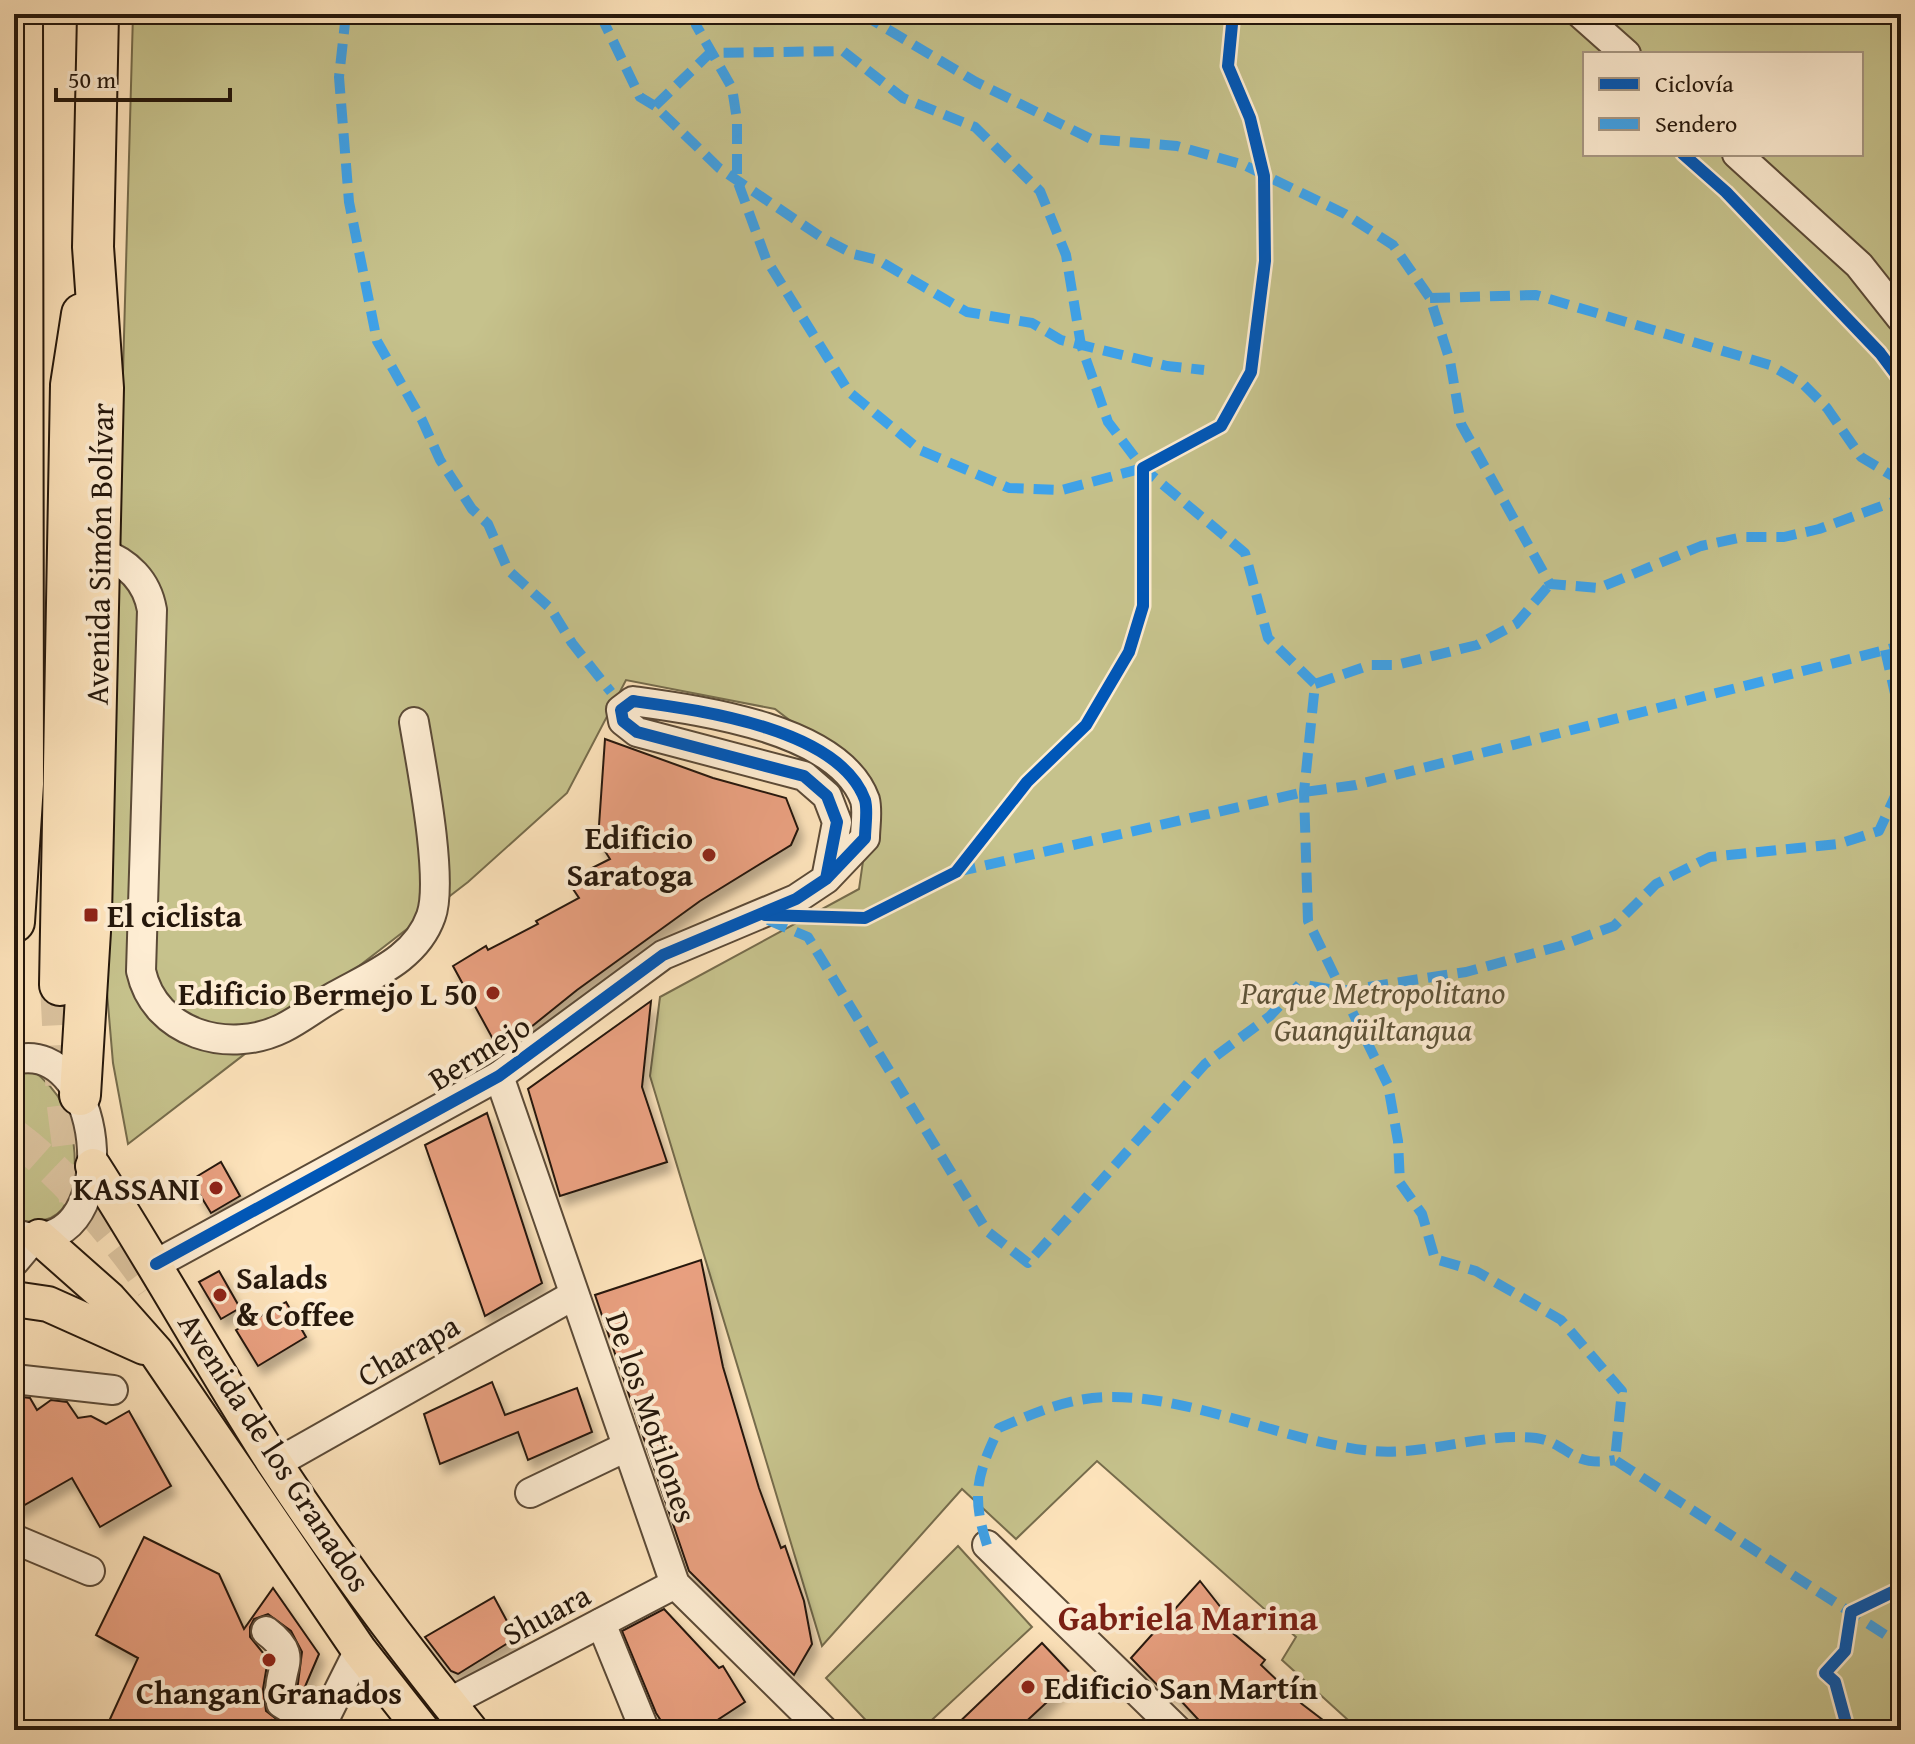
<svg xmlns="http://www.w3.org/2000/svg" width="1915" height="1744" font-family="'Gentium Book Plus',serif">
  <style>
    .green { fill: #c6c28c; stroke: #766c4c; stroke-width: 2; fill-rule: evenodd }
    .building { fill: #e9a080; stroke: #25170b; stroke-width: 2; filter: url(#shadow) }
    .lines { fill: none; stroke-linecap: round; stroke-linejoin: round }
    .major-tunnel { stroke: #ddc5a1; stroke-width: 34; stroke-dasharray: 34 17; stroke-linecap: butt }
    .highway-tunnel { stroke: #ddc5a1; stroke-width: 40; stroke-dasharray: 40 20; stroke-linecap: butt }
    .minor-casing { stroke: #5b4a37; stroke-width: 32 }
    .major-casing { stroke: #25170b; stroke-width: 38 }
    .highway-casing { stroke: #25170b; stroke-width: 44 }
    .minor { stroke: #feedd3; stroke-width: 28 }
    .major { stroke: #fee4bc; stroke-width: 34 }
    .highway { stroke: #fee4bc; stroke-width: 40 }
    .quiet { stroke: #3ea2e9; stroke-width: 10; stroke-dasharray: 20 10; stroke-linecap: butt }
    .cycleway-casing { stroke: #feedd3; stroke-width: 17 }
    .cycleway { stroke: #0057b8; stroke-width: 12 }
    .poi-dot { fill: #8f2418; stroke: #feedd3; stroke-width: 3 }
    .labels { text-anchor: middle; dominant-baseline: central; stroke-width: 8; stroke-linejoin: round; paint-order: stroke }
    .street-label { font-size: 32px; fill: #25170b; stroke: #feedd3 }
    .poi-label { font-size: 32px; font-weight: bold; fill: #25170b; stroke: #feedd3; text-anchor: end }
    .park-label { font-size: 32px; font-style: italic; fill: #5d5338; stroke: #feedd3 }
    .quarter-label { font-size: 36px; font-weight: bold; fill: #7a1f14; stroke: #feedd3 }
  </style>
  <defs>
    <filter id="shadow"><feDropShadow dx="5" dy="9" stdDeviation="4" flood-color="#0004"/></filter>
  </defs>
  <rect width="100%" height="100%" fill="#fee4bc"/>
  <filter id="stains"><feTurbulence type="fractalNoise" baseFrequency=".0025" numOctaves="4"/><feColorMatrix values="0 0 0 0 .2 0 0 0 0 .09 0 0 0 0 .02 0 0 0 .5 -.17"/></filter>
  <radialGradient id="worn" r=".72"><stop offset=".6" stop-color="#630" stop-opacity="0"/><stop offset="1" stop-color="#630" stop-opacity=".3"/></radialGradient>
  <!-- green -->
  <g class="green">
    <path d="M133 14H1901V1730H1359L1282 1660 1296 1637 1097 1461 1016 1539 962 1489 822 1646 650 1076 660 997 859 889 874 785 775 709 626 680 567 793 468 882 128 1144 113 1063 106 981ZM1585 54H1861V154H1585Z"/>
    <path d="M30 1068C43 1078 56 1091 63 1105 78 1134 85 1212 44 1220 33 1222 23 1223 14 1216V1071Z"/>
    <path d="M958 1546 1032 1627 921 1730H875L826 1678Z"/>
  </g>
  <!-- building -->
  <g class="building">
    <path d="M605 739 713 778 786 798 798 829 791 845 700 901 577 990 500 1052 453 966 486 946 488 950 538 924 536 921 579 898 573 889 584 872 610 859 598 840Z"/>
    <path d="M651 1001 642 1087 667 1162 560 1196 528 1089Z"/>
    <path d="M487 1113 542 1283 485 1316 425 1145Z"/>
    <path d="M221 1162 240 1196 211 1213 191 1180Z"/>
    <path d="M701 1260 723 1367 759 1488 781 1548 785 1546 804 1601 812 1644 794 1675 689 1571 595 1295Z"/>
    <path d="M219 1271 240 1308 221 1319 199 1282Z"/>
    <path d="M286 1302 306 1337 258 1366 236 1330Z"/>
    <path d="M492 1382 505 1415 577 1388 592 1432 528 1460 518 1432 440 1464 424 1414Z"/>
    <path d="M14 1396 30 1398 37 1410 51 1400 67 1402 78 1418 91 1416 106 1424 129 1411 171 1486 100 1527 72 1478 14 1511Z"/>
    <path d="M144 1537 219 1574 244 1629 273 1588 319 1654 301 1696 297 1691 302 1652 291 1631 268 1614 254 1619 250 1627V1637L268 1659 263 1689 266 1711 288 1728 272 1720 267 1730H105L138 1658 96 1635Z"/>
    <path d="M1200 1581 1233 1623 1228 1629 1265 1660 1261 1665 1302 1704 1336 1730H1222L1213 1722 1207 1729 1171 1690 1166 1694 1131 1658Z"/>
    <path d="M494 1597 516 1638 458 1674 451 1671 425 1637Z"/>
    <path d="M664 1609 719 1668 723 1666 745 1702 702 1730H667L656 1713 622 1631Z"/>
    <path d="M1042 1643 1074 1677 1017 1730H951Z"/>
  </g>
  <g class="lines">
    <!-- major-tunnel -->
    <path class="major-tunnel" d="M14 1136C64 1173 116 1235 152 1286"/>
    <!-- highway-tunnel -->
    <path class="highway-tunnel" d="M60 985 66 1099 79 1200"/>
    <!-- minor casing -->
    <g class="minor-casing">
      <g id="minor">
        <path d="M1581 14 1626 54"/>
        <path d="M1737 154 1859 265 1901 318"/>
        <path d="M99 552C128 562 147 581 152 610L141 971C155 1034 229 1055 283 1028 301 1019 317 1006 335 996 372 975 416 959 431 916 444 880 421 764 414 722"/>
        <path d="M14 1060C110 1035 126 1268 14 1234"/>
        <path d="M499 1076 675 1584 823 1730"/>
        <path d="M14 1262 35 1237"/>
        <path d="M156 1264 499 1076 663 955 796 899 826 879 865 838C865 827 868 811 865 800 839 728 698 710 633 701L621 710 623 721 637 732 804 776 827 796 837 822 826 879"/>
        <path d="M14 1379 113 1390"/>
        <path d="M275 1464 574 1295"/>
        <path d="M530 1493 626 1447"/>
        <path d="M14 1539 90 1571"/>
        <path d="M987 1545 1177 1730"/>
        <path d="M601 1623 643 1726"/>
        <path d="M266 1631C303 1659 275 1666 281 1703L320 1727"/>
        <path d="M448 1703 675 1584"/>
        <path d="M319 1730 359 1650"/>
      </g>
    </g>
    <!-- major casing -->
    <g class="major-casing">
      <g id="major">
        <path d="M93 1166C155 1263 211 1364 273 1461 334 1554 400 1643 470 1730"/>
        <path d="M39 1237 109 1299 156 1352 359 1650 422 1730"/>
        <path d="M14 1299 48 1304 144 1347"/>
      </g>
    </g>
    <!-- highway casing -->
    <g class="highway-casing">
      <g id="highway">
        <path d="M14 922 23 784 22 14"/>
        <path d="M60 985 71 385 82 314"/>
        <path d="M80 1095 91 915 103 388 93 247 98 14"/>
      </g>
    </g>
    <!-- minor -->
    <use href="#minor" class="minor"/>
    <!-- major -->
    <use href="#major" class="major"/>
    <!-- highway -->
    <use href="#highway" class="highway"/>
    <!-- quiet -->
    <g class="quiet">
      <path d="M346 14 339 77 349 202 377 341 422 420 440 460 472 509 488 524 508 570 551 609 572 643 611 692"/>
      <path d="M600 14 640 97 655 106 719 168 821 237 853 254 878 260 967 312 1032 323 1061 340 1167 366 1204 370"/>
      <path d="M695 14 696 25 732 88 737 120V180L766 259 849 392 920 450 1009 488 1062 490 1143 468"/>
      <path d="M862 14 976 82 1091 139 1177 146 1244 165 1345 214 1393 245 1430 298 1450 361 1461 424 1550 584 1599 588 1701 546 1743 537H1784L1819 529 1901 499"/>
      <path d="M655 106 710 53 843 51 903 98 975 127 1040 191 1066 255 1081 345 1108 422 1143 468 1245 553 1268 638 1315 684 1304 792 1308 921 1388 1085 1398 1141 1400 1183 1422 1214 1435 1259 1476 1271 1561 1320 1622 1391 1615 1460 1901 1645"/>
      <path d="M1430 298 1536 295 1770 365 1803 384 1827 408 1861 457 1901 481"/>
      <path d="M1885 650 1901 720"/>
      <path d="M1315 684 1370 665H1396L1477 645 1516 624 1550 584"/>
      <path d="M956 872 1304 792 1356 785 1901 646"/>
      <path d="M768 920 808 937 987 1231 1028 1263 1205 1064 1270 1016 1300 984 1341 991 1466 972 1560 946 1614 926 1656 884 1710 857 1838 844 1879 831 1901 783"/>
      <path d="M987 1545C971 1494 977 1475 999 1428 1035 1413 1070 1397 1110 1397 1193 1396 1286 1442 1372 1451 1427 1456 1482 1432 1536 1438 1569 1443 1570 1468 1615 1460"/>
    </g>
    <!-- cycleway casing -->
    <g class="cycleway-casing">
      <g id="cycleway">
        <path d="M1683 154 1726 192 1880 353 1901 381"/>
        <path d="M765 915 865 918 956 872 1027 782 1086 725 1129 652 1143 606V468L1221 426 1251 372 1265 261 1264 176 1250 118 1228 66 1233 14"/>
        <path d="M156 1264 499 1076 663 955 796 899 826 879 865 838C865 827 868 811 865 800 839 728 698 710 633 701L621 710 623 721 637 732 804 776 827 796 837 822 826 879"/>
        <path d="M1848 1730 1835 1682 1825 1673 1845 1651 1851 1612 1901 1588"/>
      </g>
    </g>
    <!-- cycleway -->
    <use href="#cycleway" class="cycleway"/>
  </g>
  <!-- markers -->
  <g class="poi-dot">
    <circle cx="709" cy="855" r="8"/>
    <rect x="83" y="907" width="16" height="16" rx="4"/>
    <circle cx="493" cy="993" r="8"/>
    <circle cx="216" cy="1188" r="8"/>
    <circle cx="220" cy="1295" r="8"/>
    <circle cx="269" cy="1660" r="8"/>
    <circle cx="1028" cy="1687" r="8"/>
  </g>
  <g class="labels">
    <!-- street labels -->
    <g class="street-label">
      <text transform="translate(99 554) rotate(-89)">Avenida Simón Bolívar</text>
      <text transform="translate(479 1052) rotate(-32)">Bermejo</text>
      <text transform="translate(408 1350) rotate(-30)">Charapa</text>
      <text transform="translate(652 1417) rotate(71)">De los Motilones</text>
      <text transform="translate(275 1452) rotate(57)">Avenida de los Granados</text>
      <text transform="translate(546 1614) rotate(-28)">Shuara</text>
    </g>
    <!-- poi labels -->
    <g class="poi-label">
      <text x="693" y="837">Edificio<tspan x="693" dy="37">Saratoga</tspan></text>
      <text x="107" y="915" text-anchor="start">El ciclista</text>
      <text x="477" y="993">Edificio Bermejo L 50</text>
      <text x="200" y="1188">KASSANI</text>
      <text x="236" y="1277" text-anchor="start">Salads<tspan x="236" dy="37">&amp; Coffee</tspan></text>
      <text x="1044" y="1687" text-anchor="start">Edificio San Martín</text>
      <text x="269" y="1692" text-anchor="middle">Changan Granados</text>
    </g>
    <!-- park labels -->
    <g class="park-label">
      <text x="1373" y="992">Parque Metropolitano<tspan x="1373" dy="37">Guangüiltangua</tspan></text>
    </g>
    <!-- quarter labels -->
    <g class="quarter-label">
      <text x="1188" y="1616">Gabriela Marina</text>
    </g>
  </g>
  <!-- margin -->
  <rect width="1915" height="1744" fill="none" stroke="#fee4bc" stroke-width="48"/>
  <rect x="16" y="16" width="1883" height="1712" fill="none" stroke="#25170b" stroke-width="4"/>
  <rect x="24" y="24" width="1867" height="1696" fill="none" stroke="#25170b" stroke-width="2"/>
  <!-- legend -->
  <rect x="1583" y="52" width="280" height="104" fill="#feedd3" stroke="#a79783" stroke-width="2"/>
  <rect x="1599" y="78" width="40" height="12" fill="#0057b8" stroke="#a79783" stroke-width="2"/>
  <text x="1655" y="92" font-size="24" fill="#25170b">Ciclovía</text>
  <rect x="1599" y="118" width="40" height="12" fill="#3ea2e9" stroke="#a79783" stroke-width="2"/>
  <text x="1655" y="132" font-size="24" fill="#25170b">Sendero</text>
  <!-- scale -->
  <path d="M56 88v12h174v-12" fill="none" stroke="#25170b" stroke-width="4"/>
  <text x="68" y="88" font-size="24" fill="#25170b" stroke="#feedd3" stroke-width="6" paint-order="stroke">50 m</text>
  <rect width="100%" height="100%" filter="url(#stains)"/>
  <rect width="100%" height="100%" fill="url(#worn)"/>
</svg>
